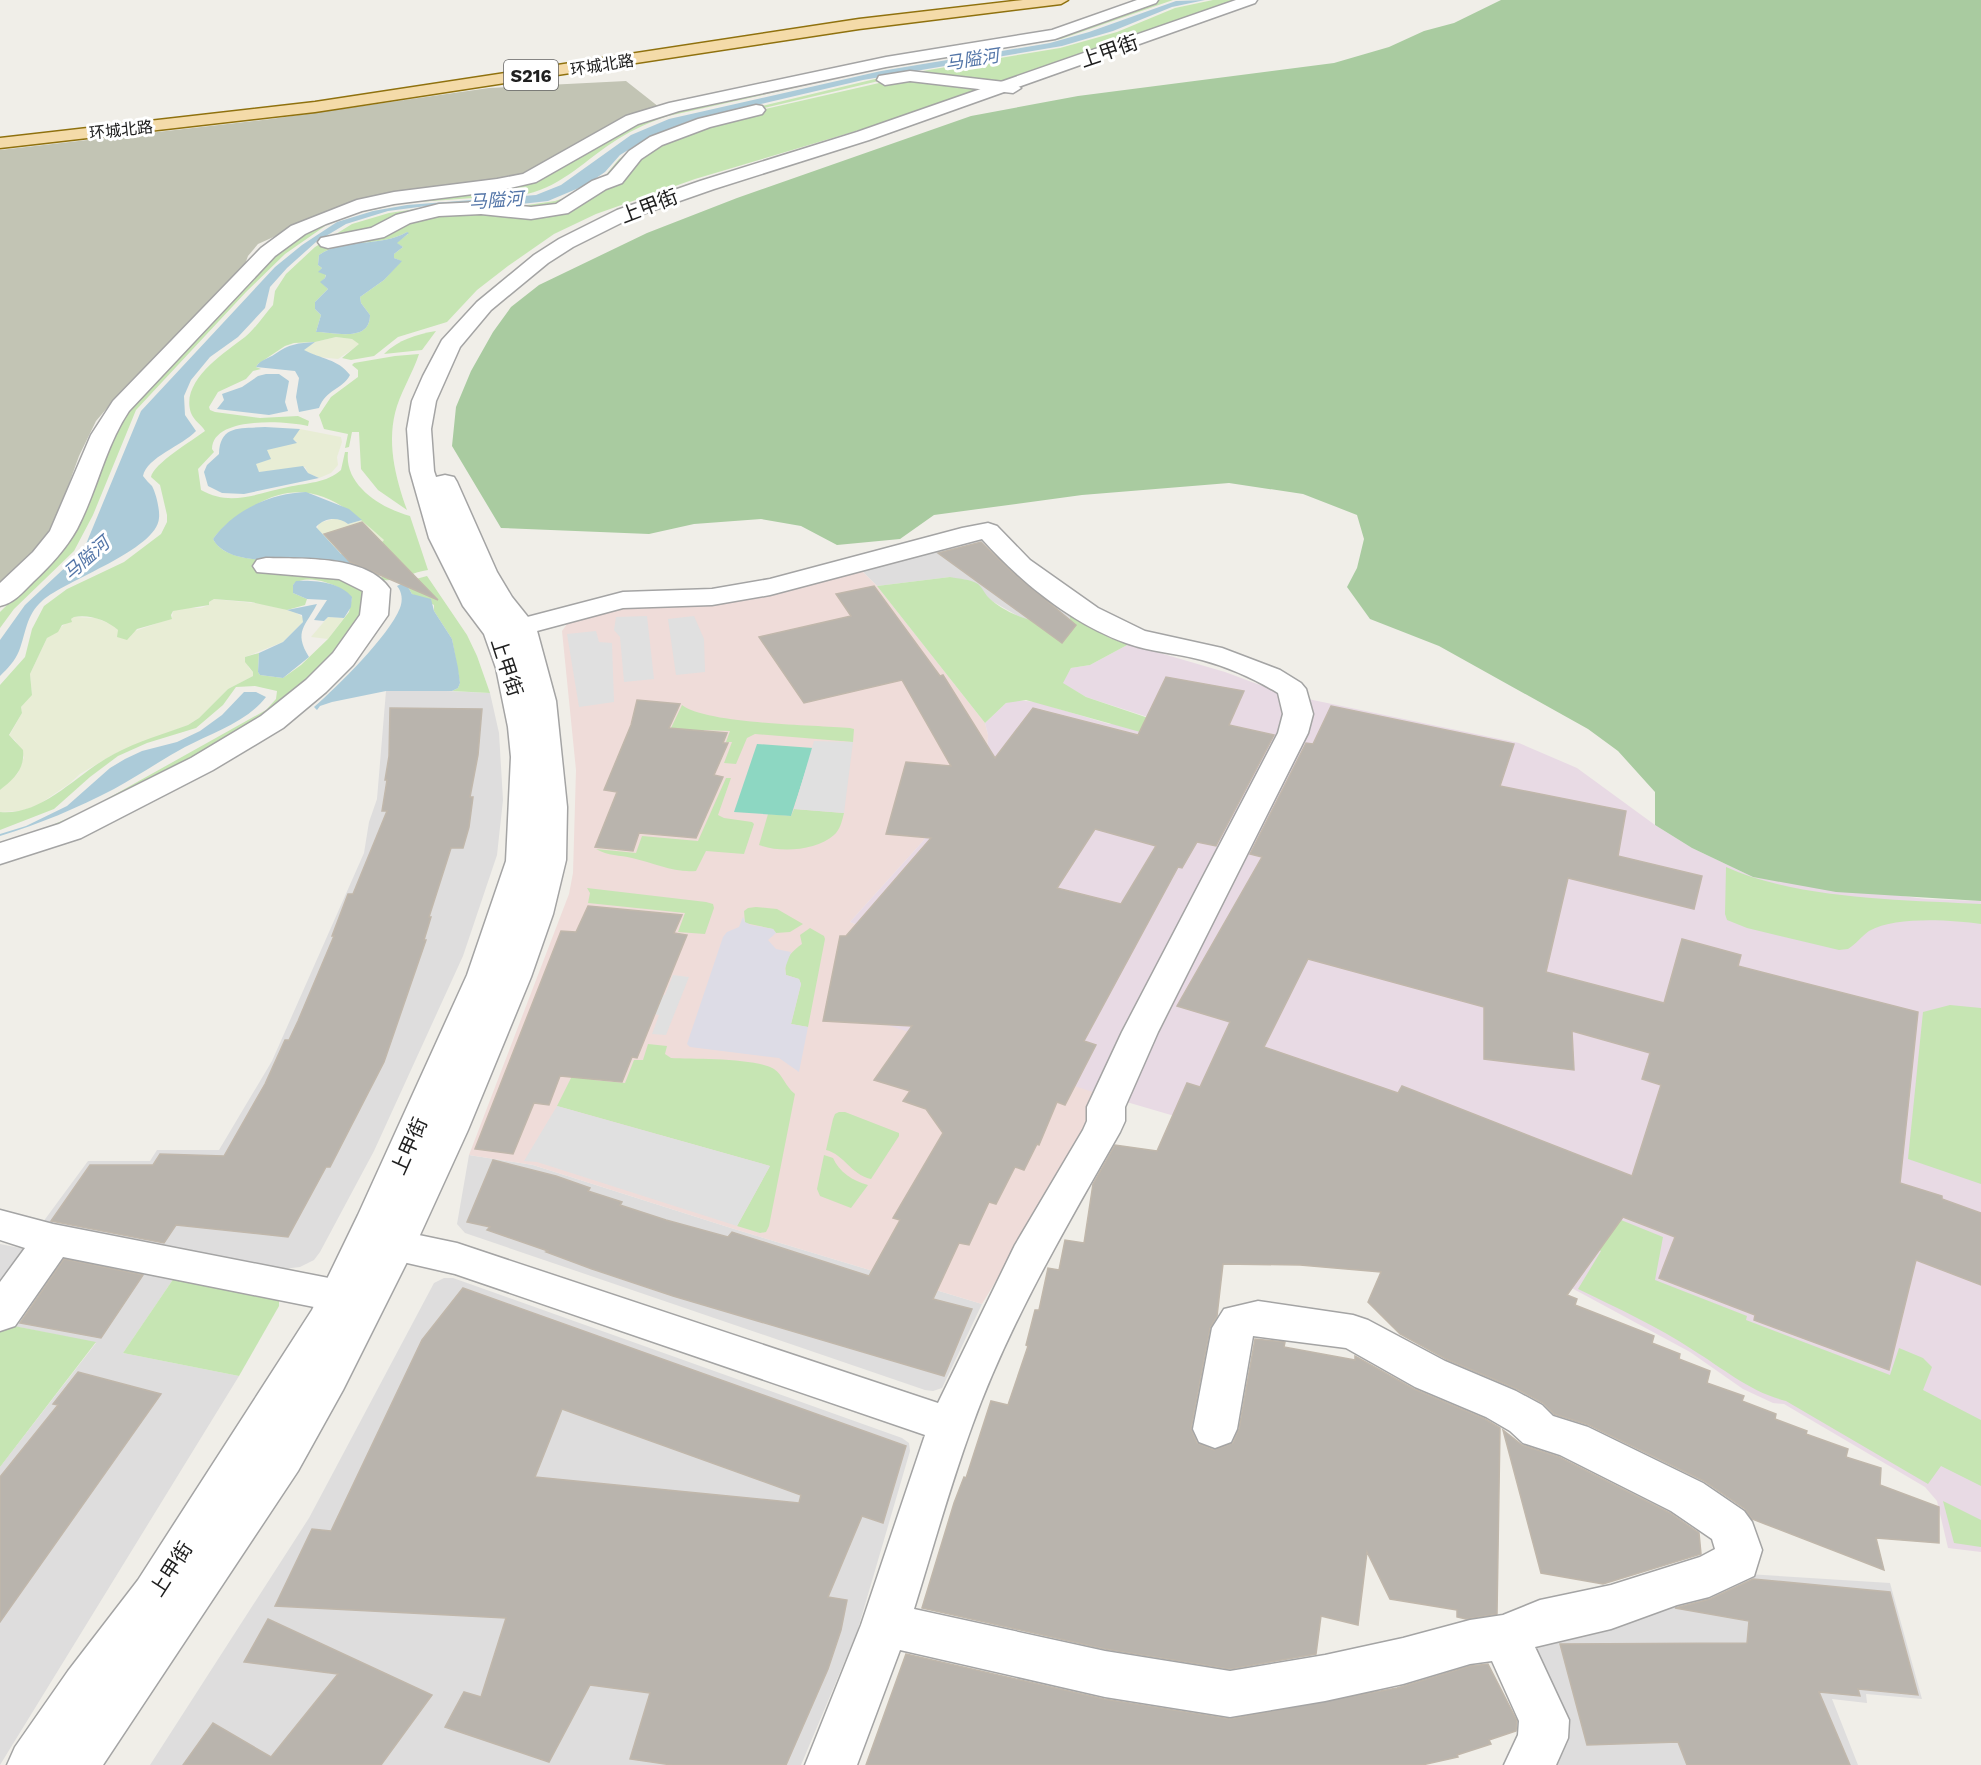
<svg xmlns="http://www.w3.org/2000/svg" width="1981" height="1765" font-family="'Work Sans','Noto Sans SC',sans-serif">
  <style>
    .residential { fill: #dedddd }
    .commercial { fill: #efdcd9 }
    .industrial { fill: #e8dae4 }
    .construction { fill: #c2c4b4 }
    .farmland { fill: #e8edd5 }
    .grass { fill: #c6e5b3; fill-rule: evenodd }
    .forest { fill: #a9cba0 }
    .pitch { fill: #8dd7c2 }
    .parking { fill: #e0e0e0 }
    .plaza { fill: #dddce6 }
    .water { fill: #accbd9 }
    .building { fill: #b9b4ad; stroke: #c0b7ab; stroke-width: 1.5; fill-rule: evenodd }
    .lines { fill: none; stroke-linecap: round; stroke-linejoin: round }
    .minor-casing { stroke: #a4a4a4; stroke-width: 3 }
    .tertiary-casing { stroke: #a4a4a4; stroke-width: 3 }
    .primary-casing { stroke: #8f710e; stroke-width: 3 }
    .minor { fill: #fff; fill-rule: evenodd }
    .tertiary { fill: #fff; fill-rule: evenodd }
    .primary { fill: #f4dba9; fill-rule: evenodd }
    .labels { text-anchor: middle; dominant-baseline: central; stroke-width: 6; stroke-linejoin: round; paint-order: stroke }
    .far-street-label { font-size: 16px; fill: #202020; stroke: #fff }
    .far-water-label { font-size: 18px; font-style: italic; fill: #5476a8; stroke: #fff }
    .shield { fill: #fff; stroke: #636363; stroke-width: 1.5 }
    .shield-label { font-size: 18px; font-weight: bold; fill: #202020 }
    .street-label { font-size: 20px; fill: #202020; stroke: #fff }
  </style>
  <rect width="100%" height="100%" fill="#f0eee8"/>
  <!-- residential -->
  <g class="residential">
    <path d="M984 538 1070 613V619L1066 622 1043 623 1031 621 1018 616 950 577 877 586 860 569Z"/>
    <path d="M425 690 490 693 499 733 503 800 497 855 463 956 374 1151 320 1252 314 1260 300 1267 283 1269 43 1222 88 1161H150L157 1150H219L272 1061 364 853 369 822 377 799 386 691Z"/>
    <path d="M469 1155 533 1165 731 1228 982 1304 942 1388 933 1391 925 1390 465 1233 457 1224Z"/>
    <path d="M0 1244 30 1250 0 1299Z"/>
    <path d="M56 1255 176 1275 123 1353 239 1376 0 1765V1467L96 1343 4 1324Z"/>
    <path d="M444 1278H453L902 1438 909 1443 910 1451 857 1632 801 1765H150L309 1518 434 1283Z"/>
    <path d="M1748 1574 1890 1583 1922 1699 1866 1694 1867 1703 1832 1699 1858 1765H1542L1531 1644Z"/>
  </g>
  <!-- commercial -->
  <path class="commercial" d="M860 569 877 586 985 723 988 735 987 754 975 771 944 767 924 840 850 922 891 938 1096 1093 1089 1127 982 1304 731 1228 533 1165 469 1155 569 894 573 873 576 770 562 631 567 624 576 618 595 612Z"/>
  <!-- industrial -->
  <path class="industrial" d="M1129 644 1225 672 1284 694 1519 743 1577 768 1655 825 1692 848 1753 877 1926 899 1981 901V1552L1948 1548 1937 1501 1925 1487 1784 1404 1773 1403 1743 1389 1690 1352 1531 1266 1205 1125 1096 1093 878 1022 891 938 850 922 924 840 944 767 975 771 987 754 988 735 985 723 1006 703 1015 700 1036 702 1109 724 1166 723 1086 697 1062 683 1071 668 1090 665Z"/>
  <!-- construction -->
  <path class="construction" d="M626 81 659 107 519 176 466 185 423 188 351 202 258 244 248 256 244 267 125 387 96 421 79 456 57 517 40 545 0 585V150L271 119 489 88Z"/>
  <!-- farmland -->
  <g class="farmland">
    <path d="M336 337 352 339 360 344 338 359 319 357 303 350 315 342Z"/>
    <path d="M300 429 341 437 342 442 337 457 338 465 331 473 319 478 308 473 305 467 259 472 255 464 270 459 266 450 297 442 292 439 293 436Z"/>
    <path d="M333 519H341L348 524 362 520 384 540 379 545 396 569 379 579 352 568 356 557 341 554 317 529 319 523Z"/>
    <path d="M214 599 263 604 295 612 304 618 303 622 283 642 245 657 249 668 253 672V676L228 689 199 718 188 725 114 754 80 774 69 784 38 805 21 811 0 812V790L18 773 24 757 15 740 9 736 22 713 21 707 32 694 30 674 47 638 74 617 96 618 113 625 118 630V637L172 618 173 611 180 608H201L209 605V602Z"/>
    <path d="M328 617 344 618 328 639 311 637Z"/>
  </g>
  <!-- grass -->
  <g class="grass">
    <path d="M1157 0H1173L1061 39 875 70 668 116C650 122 634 129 618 139 587 158 563 186 527 194L405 203 358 213 328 224 285 254 246 292 136 410 93 515 74 551 14 609 0 628V612L19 593 106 451 131 406 287 243 356 209 493 189 657 115 826 76 1022 41Z"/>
    <path d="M1213 0H1234L1085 54 995 83 900 76 704 122 667 134 634 154 612 178 598 184 568 204 555 209 528 212 475 207 438 209 403 217 376 231 324 241 377 234 407 219 441 211 478 209 529 214 559 211 573 205 602 186 620 178 638 155 670 136 744 114 901 78H928L987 86 886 122 695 179 596 214 554 234 508 266 477 290 447 322 398 337 374 356 351 360 342 358 359 344 352 339 336 337 315 342 294 343 285 346 258 364 256 367 261 369 253 371 246 379 218 392 209 407 210 410 215 412 260 418 298 416 309 421 308 426C285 421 213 416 212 449L214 452 198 469 201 490C231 507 258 493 288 487 306 483 327 483 341 470L345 452H348C344 485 381 508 410 516L428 570C411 572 395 584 379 579L398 567 379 545 384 540C341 501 305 473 249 509 235 518 223 525 213 539 225 561 258 558 278 562L260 564 259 568C283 574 338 570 357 585 376 599 364 617 353 632 304 699 238 735 166 773 134 790 103 811 69 824 47 833 23 840 0 847V842L43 829 87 810 266 710 276 699 277 691 255 686 236 687 223 705 196 728 147 743 118 756 90 777 54 809 0 830V812C44 816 77 773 114 754 138 741 164 734 188 725L199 718 228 689 253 676V672L245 662V657L259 653 258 672 260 675 283 678 301 665 328 639 349 612 352 598C342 585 306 572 293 585V593L307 599 305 605 287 610 251 602 214 599 209 602V605L173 611 171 615 172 619 137 629 127 640 117 637 118 630C107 620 89 614 74 617L71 619 72 622 62 625 58 632 47 638 30 674 32 695 21 707 22 713 9 735 23 750C25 769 14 779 0 790V685L25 657 32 629 44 606 67 589 124 562 161 534 167 522V515L160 485 151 477C153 464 193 440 205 431 202 425 194 421 191 413 180 381 224 353 245 337 255 329 264 315 273 305L275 291 286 274 315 247 352 224 389 213 429 207 521 206 555 201 573 195 594 183 605 176 619 159 652 138 686 124 875 79 1060 48 1117 32 1175 8ZM407 232 408 234 396 243 403 247 394 254V258L401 261 384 280 360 297 361 303 370 315C370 343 334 332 316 332L321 315 315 309V302L328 289 321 282 325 278 326 274 319 272 322 268 318 265 319 255C345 237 380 248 407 232Z"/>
    <path d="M436 331 422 350 384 354C398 340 417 334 436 331Z"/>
    <path d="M419 354C413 372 403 388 397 406 386 440 395 477 407 510L378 490 361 469 359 432H352L349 447 345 448 348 434 324 429 319 415 331 397 358 377V370L352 365 354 363 395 356Z"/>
    <path d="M427 576 467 635 477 656 490 693 452 691 458 688 460 683 452 639 434 611V605L412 594 405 582Z"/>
    <path d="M950 577C960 579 969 579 978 584 983 588 985 595 990 599 1007 615 1049 631 1070 619V613L1110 638 1129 644 1090 665 1071 668 1063 683 1086 697 1166 724 1158 737 1026 700 1006 703 985 723 877 586Z"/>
    <path d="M682 705C706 724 815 725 850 728L854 729 853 742 755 734 747 738 736 764 724 763 732 742H726L730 731 704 730 697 742 661 749Z"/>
    <path d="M726 778H731L718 815 724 818 752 822 754 824 744 854 706 851 696 871C673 873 655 863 632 858 620 855 608 856 596 849L636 853 642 836 698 841Z"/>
    <path d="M794 809 844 813C842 821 840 830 834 835 816 851 780 853 759 845L768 814 791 816Z"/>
    <path d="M1726 867C1796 899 1904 900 1981 904V924C1951 920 1896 916 1869 931 1862 936 1856 944 1848 949L1839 950 1747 928 1727 920 1725 914Z"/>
    <path d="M587 888 706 902 713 904 714 908 705 934 678 932 685 913 588 903 590 893Z"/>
    <path d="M756 907 777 909 803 924 790 932 776 933 773 929 745 923 744 911 748 908Z"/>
    <path d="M810 928 824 936 825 939 808 1027 791 1024 801 984 799 979 786 975C783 960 791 952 802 944L800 935Z"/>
    <path d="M1950 1005 1981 1008V1184L1908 1159 1923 1012Z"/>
    <path d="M648 1044 667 1046 665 1054 671 1058C694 1059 757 1058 774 1069 783 1075 785 1086 795 1094L769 1226 766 1232 760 1233 737 1226 770 1166 557 1106 582 1056 603 1058 594 1080 625 1083 634 1060H643Z"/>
    <path d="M839 1112H845L899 1133V1136L871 1179C850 1174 845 1155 826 1150L833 1119 835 1114Z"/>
    <path d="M1372 1119 1663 1237 1655 1280 1747 1316 1746 1320 1890 1375 1899 1348 1923 1358 1932 1367 1923 1390 1981 1420V1486L1941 1466 1928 1484 1786 1401C1750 1392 1724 1369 1693 1350 1657 1326 1617 1308 1578 1289L1601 1251Z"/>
    <path d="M824 1155 833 1158C839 1172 853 1181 868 1185L851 1208 820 1196 817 1189Z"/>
    <path d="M176 1275 279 1299V1306L239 1376 123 1353Z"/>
    <path d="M4 1324 96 1342 0 1467V1329Z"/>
    <path d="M1943 1501 1981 1520V1547L1954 1543Z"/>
  </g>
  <!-- forest -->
  <path class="forest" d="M1501 0H1981V901L1836 892 1753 877 1692 848 1655 825V792L1618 751 1588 729 1439 646 1370 619 1347 587 1357 568 1364 539 1357 515 1303 494 1229 483 1082 495 934 515 900 539 837 545 801 526 761 519 694 524 649 534 501 528 452 446 456 407 471 371 493 332 511 307 539 285 647 233 737 198 971 116 1078 96 1334 63 1389 47 1424 31 1454 23Z"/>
  <!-- pitch -->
  <path class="pitch" d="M757 744 813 748 791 816 734 812Z"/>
  <!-- parking -->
  <g class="parking">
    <path d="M647 616 654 679 624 682 620 637 614 630 616 617Z"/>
    <path d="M694 616 704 639 705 672 676 675 668 619Z"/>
    <path d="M596 631 599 642 612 643 614 702 579 707 567 634Z"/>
    <path d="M814 741 853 742 844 813 794 809Z"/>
    <path d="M673 975 689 977 666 1035 652 1034 659 1015 649 1013 657 995H665Z"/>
    <path d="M557 1106 770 1166 737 1226 537 1162 524 1161Z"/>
  </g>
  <!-- plaza -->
  <path class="plaza" d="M743 917 745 922 751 925 773 929 776 933 768 940 776 949 791 952 785 968 786 975 799 979 801 984 791 1024 808 1027 799 1072 779 1058 690 1047 687 1044 723 937 727 932 739 927Z"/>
  <!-- water -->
  <g class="water">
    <path d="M1205 0 1172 7 1113 31 1062 46 863 80 689 121 651 136 620 155 605 172 586 185 548 201 512 205H434L388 211 346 224 316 242 287 268 270 287 265 308 238 337 210 357 191 380 184 396 185 415 196 431C182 446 147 457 143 476 146 480 149 483 152 486 156 493 160 510 159 518 157 550 65 580 42 601 26 615 26 633 19 651 15 661 8 668 0 676V640L25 605 71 562 86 544 141 411 275 267 302 245 337 222 373 211 407 205 536 195 561 185 631 135 669 119 881 71 1050 43 1089 32 1176 1Z"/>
    <path d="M407 232 409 233 397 243 403 247 394 254V258L402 261 384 280 360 297 361 303 370 315C370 343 334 332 316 332L321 315 315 309V302L328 289 320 282 325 278 326 275 318 272 322 268 318 265 319 255C345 237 380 248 407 232Z"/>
    <path d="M315 342 304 350C321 359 338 359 350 375 342 390 326 389 319 408L299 412 296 397 299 378 295 371 256 367C261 359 268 359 275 354 289 344 298 343 315 342Z"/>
    <path d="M266 374H279L289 381 285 402 288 411 269 415 217 409 224 400 222 394 242 387 258 376Z"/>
    <path d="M265 427 300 429 293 439 297 443 267 450 271 459 256 464 259 472 303 466 308 473 319 478 244 494 222 493 208 486 204 472 207 465 219 454C220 424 241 429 265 427Z"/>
    <path d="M306 492 349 509 362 520 348 524C339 517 325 517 316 527L341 554 356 557 352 568C318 551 232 575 213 539 234 510 271 493 306 492Z"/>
    <path d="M296 581C315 580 340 582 352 597L351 607 344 618 328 617 324 621 314 620 327 600 307 599 293 593V585Z"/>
    <path d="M405 582 412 594 431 599 434 611 452 639 458 668 460 683 458 688 452 691H386L332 702 320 706 317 710 314 707C337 687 389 636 400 608 403 600 402 592 397 586Z"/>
    <path d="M317 604C306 626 293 631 309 657L283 678 260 675 258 672 259 653 283 642 303 622 302 615 287 610Z"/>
    <path d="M244 692H256L266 697C248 721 212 733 185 747 161 760 138 776 114 789 77 808 40 824 0 836V834L26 826 67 806 110 768 125 759 142 751 177 742 200 731 222 715Z"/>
  </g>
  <!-- building -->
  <g class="building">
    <path d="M362 522 438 600 350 562 324 534Z"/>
    <path d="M981 542 1012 572 1076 625 1062 643 938 553Z"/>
    <path d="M874 586 940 676 943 675 995 758 1033 708 1138 735 1166 677 1244 691 1229 725 1274 735 1216 846 1197 842 1182 868 1178 867 1084 1041 1096 1045 1065 1105 1057 1102 1039 1145 1037 1144 1024 1170 1015 1167 996 1204 989 1202 969 1245 959 1243 933 1299 972 1309 944 1376 673 1296 592 1269 546 1252 548 1251 487 1230 490 1227 467 1222 493 1160 556 1176 590 1188 588 1191 622 1202 620 1205 666 1220 728 1237 732 1232 869 1276 900 1220 893 1218 943 1133 926 1109 903 1101 910 1091 874 1080 912 1026 823 1021 840 936H846L931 838 886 834 906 762 951 766 902 680 804 703 759 637 851 616 836 594ZM1095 829 1156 846 1121 904 1057 888Z"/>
    <path d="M637 700 680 704 669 728 727 733 723 743H728L714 775 723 777 696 838 639 833 633 851 595 847 617 792 604 790 631 725Z"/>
    <path d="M1331 706 1514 744 1500 786 1626 811 1618 856 1702 876 1694 909 1568 878 1546 972 1664 1003 1682 939 1741 955 1738 966 1918 1012 1900 1183 1942 1196V1199L1981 1213V1285L1916 1260 1889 1370 1754 1320 1755 1315 1659 1278 1675 1237 1623 1217 1567 1295 1577 1299 1575 1305 1654 1336 1652 1343 1680 1354 1679 1359 1710 1371 1707 1383 1744 1396 1742 1401 1776 1414 1775 1419 1807 1431 1806 1434 1848 1449 1846 1457 1881 1468 1880 1485 1939 1507V1543L1876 1538 1884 1570 1752 1519 1745 1509 1704 1481 1589 1425 1554 1414 1543 1403 1517 1389 1446 1359 1400 1334 1368 1302 1381 1272 1300 1265 1223 1264 1217 1316 1210 1328 1191 1429 1197 1443 1214 1450 1233 1443 1239 1429 1255 1339 1285 1342 1284 1347 1355 1360V1356L1414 1389 1485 1419 1500 1428 1497 1614 1466 1619 1457 1617V1610L1390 1599 1367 1552 1358 1625 1321 1616 1316 1654 1230 1669 1105 1649 922 1608 954 1503 964 1477 966 1478 991 1401 1008 1405 1028 1346 1026 1345 1035 1310H1039L1048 1268 1059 1270 1065 1240 1084 1243 1093 1184 1115 1145 1157 1151 1187 1083 1200 1087 1230 1022 1177 1006 1262 857 1250 854 1306 743 1313 744ZM1308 959 1484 1007V1059L1574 1070 1572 1031 1650 1053 1642 1079 1661 1085 1632 1176 1402 1086 1398 1093 1264 1047Z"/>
    <path d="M390 708 482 709 478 755 470 797H473L469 827 463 848H451L429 917H431L424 940H426L384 1062 330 1167H326L288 1237 176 1225 164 1243 51 1221 90 1165H153L160 1154 224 1156 265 1084 285 1040H289L298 1021 334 936H332L348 894H353L387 811H382L387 780H385L389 756Z"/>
    <path d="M588 906 682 915 674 933 687 935 637 1058 632 1057 622 1082 560 1076 549 1105 534 1103 513 1154 475 1149 561 931 576 932Z"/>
    <path d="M64 1259 143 1275 101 1338 20 1323Z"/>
    <path d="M463 1288 906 1446 883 1523 862 1516 828 1597 847 1600 841 1630 828 1669 786 1765H672L630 1759 650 1693 590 1685 549 1762 445 1727 464 1692 481 1697 506 1618 275 1606 312 1529 331 1531 422 1340ZM562 1409 801 1495 799 1503 535 1477Z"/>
    <path d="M78 1372 161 1394 0 1622V1477L58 1405 53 1404Z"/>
    <path d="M1503 1430 1522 1445 1559 1457 1670 1513 1699 1533 1701 1554 1603 1584 1541 1573Z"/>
    <path d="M1753 1579 1890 1592 1918 1695 1858 1689 1860 1696 1819 1692 1850 1765H1687L1678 1742 1587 1745 1560 1644 1747 1643 1749 1621 1675 1608 1710 1599Z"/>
    <path d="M268 1619 432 1695 381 1765H183L213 1723 271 1757 338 1674 244 1662Z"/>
    <path d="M906 1654 1104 1699 1230 1719 1397 1688 1470 1666 1488 1664 1517 1721 1516 1731 1489 1740 1491 1744 1457 1755 1458 1757 1422 1765H866Z"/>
  </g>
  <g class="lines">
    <!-- minor casing -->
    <g class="minor-casing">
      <g id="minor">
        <path d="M1137 0H1158L1156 3 1055 39 886 67 679 111 638 124 536 182 497 191 394 204 362 211 326 224 305 234 275 256 129 411C105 447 97 491 77 529 66 549 50 566 33 582 23 592 14 603 0 606V583L33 552 50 531 91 435 113 401 261 248 291 226 357 200 394 192 497 179 523 174 626 116 669 103 886 57 1052 30Z"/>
        <path d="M910 71 1013 83 1021 88 1013 93 910 81 885 85 877 80 879 76Z"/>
        <path d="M756 105 762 106 765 110 762 114 710 127 662 145 641 159 622 183 606 189 568 213 531 219 481 214 439 216 410 223 384 237 328 248 321 246 318 242 321 238 371 228 396 215 439 204 481 202 531 207 556 204 592 181 608 175 629 151 650 137 698 119Z"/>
        <path d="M988 523 997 526 1030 560 1098 608 1145 631 1222 648 1280 670 1301 683 1306 689 1313 714 1308 733 1158 1032 1125 1107V1121L1120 1132C1066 1227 1009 1323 972 1426 950 1486 933 1548 914 1609L1105 1651 1230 1671 1325 1655 1403 1638 1470 1620 1503 1615 1540 1600 1611 1585 1700 1557 1715 1549 1712 1539 1671 1511 1560 1455 1523 1443 1510 1431 1486 1417 1415 1387 1346 1348 1253 1336 1237 1429 1231 1442 1215 1448 1199 1442 1193 1429 1212 1328 1224 1309 1258 1301 1353 1315 1368 1320 1445 1361 1516 1391 1542 1405 1553 1416 1588 1427 1703 1483 1744 1511 1752 1522 1762 1550 1754 1576 1709 1597 1677 1605 1611 1629 1535 1647 1569 1720 1568 1738 1556 1765H1504L1518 1735 1519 1721 1492 1661 1470 1664 1403 1684 1325 1701 1230 1717 1105 1697 900 1650 857 1765H805L861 1625 925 1435 455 1274 381 1257 375 1246 381 1235 395 1230 457 1243 938 1403 1015 1245 1083 1130 1087 1121V1107L1122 1032 1278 733 1283 714 1278 693C1255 679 1228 667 1202 660 1177 653 1150 652 1126 643 1071 623 1021 582 982 539L770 595 712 605 623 608 522 635 512 633 508 627 512 621 623 592 712 589 770 579 962 528Z"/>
        <path d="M266 558C303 559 367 555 390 589L388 615 353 665 326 692 283 728 213 770 81 838 0 864V843L59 824 191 758 261 716 306 680 333 653 360 615 363 591 339 579 257 572 253 566 257 560Z"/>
        <path d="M0 1210 53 1224 339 1280 354 1284 360 1296 354 1308 339 1312 63 1257 15 1326 0 1331V1282L25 1248 0 1240Z"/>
      </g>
    </g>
    <!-- tertiary casing -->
    <g class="tertiary-casing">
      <path id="tertiary" d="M1236 0H1257L1255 3 869 140 714 189 631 218 573 247 548 263 491 310 460 347 436 401 431 429 434 471 436 477 445 475 454 477 457 482 497 572 512 597 536 627 556 701 567 807 566 860 553 914 531 977 468 1130 415 1246 343 1390 298 1471 103 1765H7L15 1747 68 1671 138 1580 312 1310 358 1215 467 975 506 861 511 757 508 727 496 668 484 634 463 606 429 538 410 471 407 429 412 401 423 376 442 340 477 302 534 255 559 239 617 210 700 181 857 132Z"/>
    </g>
    <!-- primary casing -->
    <g class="primary-casing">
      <path id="primary" d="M1023 0H1068L1061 4 859 29 315 112 0 148V138L315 102 859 19Z"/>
    </g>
    <!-- minor -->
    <use href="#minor" class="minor"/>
    <!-- tertiary -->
    <use href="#tertiary" class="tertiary"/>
    <!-- primary -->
    <use href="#primary" class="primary"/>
  </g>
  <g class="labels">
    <!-- far-street labels -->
    <g class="far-street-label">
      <text transform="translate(602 65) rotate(-9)">环城北路</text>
      <text transform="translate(121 130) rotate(-6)">环城北路</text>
    </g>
    <!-- far-water labels -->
    <g class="far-water-label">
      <text transform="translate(972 59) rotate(-9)">马隘河</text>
      <text transform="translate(496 200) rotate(-4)">马隘河</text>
      <text transform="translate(86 558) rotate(-41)">马隘河</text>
    </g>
    <!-- shield labels -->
    <rect class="shield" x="504" y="60" width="54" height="30" rx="4.5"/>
    <g class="shield-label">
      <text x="531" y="75">S216</text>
    </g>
    <!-- street labels -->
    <g class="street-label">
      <text transform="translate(1109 51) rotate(-19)">上甲街</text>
      <text transform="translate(649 206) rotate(-21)">上甲街</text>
      <text transform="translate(507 667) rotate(72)">上甲街</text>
      <text transform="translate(409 1146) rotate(-66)">上甲街</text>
      <text transform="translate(171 1569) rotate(-57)">上甲街</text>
    </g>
  </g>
</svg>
